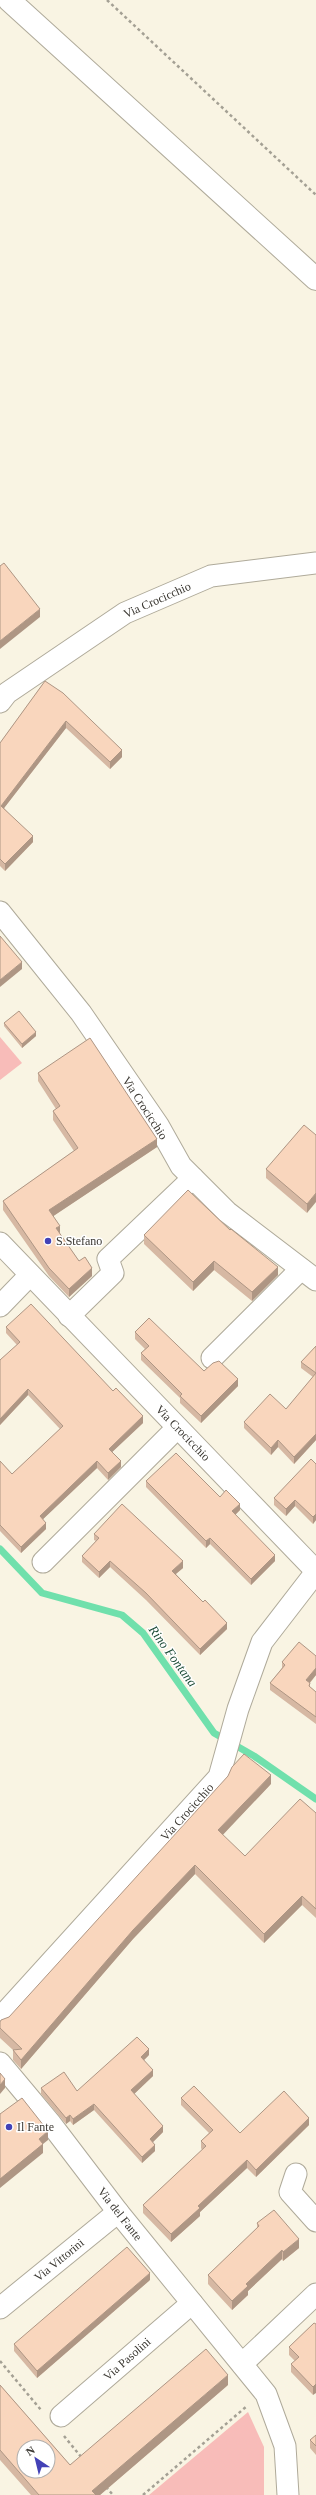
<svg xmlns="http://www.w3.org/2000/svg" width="316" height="2495" font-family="Georgia,serif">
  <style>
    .green { fill: #f8bcb9 }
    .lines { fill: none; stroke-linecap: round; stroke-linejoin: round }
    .stream { stroke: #70e0ac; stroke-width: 7 }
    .street-casing { stroke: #afaa9a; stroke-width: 23 }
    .secondary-casing { stroke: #afaa9a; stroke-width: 24 }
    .path { stroke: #a4a094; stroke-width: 2.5; stroke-dasharray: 3 3; stroke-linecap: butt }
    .street { stroke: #fff; stroke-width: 21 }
    .secondary { stroke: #fff; stroke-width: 22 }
    .wall { fill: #d6b8a3 }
    .shaded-wall { fill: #ae9684 }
    .building { fill: #f9d6bd; stroke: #ae9684; fill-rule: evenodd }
    .poi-dot { fill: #4342b7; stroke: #fff; stroke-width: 1.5 }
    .labels { text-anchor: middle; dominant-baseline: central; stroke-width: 3; stroke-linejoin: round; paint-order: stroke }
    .street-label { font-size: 12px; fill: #3a3731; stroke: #fff }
    .poi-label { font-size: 12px; fill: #3a3731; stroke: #fff; text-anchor: start }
    .water-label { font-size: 13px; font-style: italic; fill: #1b4a35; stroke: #fff }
  </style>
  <rect width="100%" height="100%" fill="#f9f4e3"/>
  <!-- green -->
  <g class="green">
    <path d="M0 1037 22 1063 0 1080Z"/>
    <path d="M248 2412 264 2447V2495H149Z"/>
  </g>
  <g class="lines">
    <!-- stream -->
    <path class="stream" d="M0 1549 42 1593 122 1615 143 1633 214 1733 254 1756 316 1799"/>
    <!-- street casing -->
    <g class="street-casing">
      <g id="street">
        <path d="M0 702 7 693 125 613 211 576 316 563"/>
        <path d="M0 912 81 1013 158 1125 181 1166 227 1212 316 1280"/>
        <path d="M0 1243 316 1571"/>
        <path d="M0 1306 30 1275"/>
        <path d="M69 1316 113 1273 108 1259 193 1178"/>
        <path d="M212 1358 301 1269"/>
        <path d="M43 1562 177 1428"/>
        <path d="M0 2018 219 1777 238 1709 262 1642 316 1572"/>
        <path d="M0 2063 51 2124 118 2212 266 2394 285 2446 288 2495"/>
        <path d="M296 2174 290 2192 316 2221"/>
        <path d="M0 2308 118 2212"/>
        <path d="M242 2364 316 2294"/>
        <path d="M61 2416 192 2303"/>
      </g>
    </g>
    <!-- secondary casing -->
    <g class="secondary-casing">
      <path id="secondary" d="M9 0 316 279"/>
    </g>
    <!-- path -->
    <g class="path">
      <path d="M107 0 316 195"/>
      <path d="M0 2361 41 2410"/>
      <path d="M64 2436 82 2458"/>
      <path d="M106 2487 113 2495"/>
      <path d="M143 2495 247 2406"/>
    </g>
    <!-- street -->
    <use href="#street" class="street"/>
    <!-- secondary -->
    <use href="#secondary" class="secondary"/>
  </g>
  <!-- wall -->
  <g class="wall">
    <path d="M45 681 122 757 110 769 66 728 4 808 33 842 5 871 0 866V743Z"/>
    <path d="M4 1023 36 1036 22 1048 4 1026Z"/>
    <path d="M38 1073 157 1147 53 1216 60 1234 79 1261 92 1276 69 1297 49 1276 3 1210V1201L74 1151 53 1120V1111L56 1109 38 1081Z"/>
    <path d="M316 1135 307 1213 266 1178V1169Z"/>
    <path d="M144 1235 278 1275 252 1301 214 1270 193 1291 144 1244Z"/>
    <path d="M6 1327 113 1391 143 1423 112 1452 121 1467 108 1480 97 1468 43 1519 46 1529 21 1553 0 1531V1461L12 1474 60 1429 28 1395 0 1425V1360L17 1345 6 1333Z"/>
    <path d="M135 1332 204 1371 238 1386 201 1423 180 1403V1398L141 1360V1353L145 1349 135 1339Z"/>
    <path d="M316 1346V1440L294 1464 278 1447 271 1455 244 1428V1422L286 1409 313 1377 301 1368V1362Z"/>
    <path d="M316 1464V1520L313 1524 295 1506 286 1516 274 1505V1498Z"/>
    <path d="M146 1481 220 1497 240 1510 235 1515 275 1561 251 1585 210 1544 206 1548 146 1487Z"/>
    <path d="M94 1534 183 1568 176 1574 227 1629 200 1655 146 1600 110 1567 99 1578 82 1562V1556L96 1541 94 1540Z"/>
    <path d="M316 1656V1675L310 1683V1687L316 1692V1724L270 1690V1683L282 1668V1662Z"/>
    <path d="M271 1784 222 1835 245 1856 316 1813V1918L302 1905 264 1943 195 1874 133 1939 21 2069 13 2060V2050L0 2038V2022L9 2017Z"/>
    <path d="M149 2055 144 2060 153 2076 134 2094 163 2132 153 2142 155 2151 142 2163 94 2110 73 2125 70 2121 66 2124 41 2094V2088L77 2091Z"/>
    <path d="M181 2098 240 2133 309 2125 256 2177 247 2168 200 2212V2216L171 2242 143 2213V2205L202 2150 201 2148V2141L209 2133 181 2105Z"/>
    <path d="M257 2223 299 2248 283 2261 282 2259 248 2291V2295L232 2310 208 2284V2275L257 2228Z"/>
    <path d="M150 2280 37 2378 14 2351V2344Z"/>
    <path d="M314 2323 313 2395 291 2372V2364L295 2361 289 2355V2347Z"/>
    <path d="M0 2385 70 2465 228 2385 100 2495H31L0 2460Z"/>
    <path d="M316 2435V2455L310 2448V2440Z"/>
  </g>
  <!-- shaded-wall -->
  <g class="shaded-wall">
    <path d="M40 609V617L0 649V641Z"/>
    <path d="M66 721V728L1 812V806Z"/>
    <path d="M122 750V757L110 769V762Z"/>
    <path d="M33 836V842L5 871V864Z"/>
    <path d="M22 962V969L0 987V980Z"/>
    <path d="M36 1032V1036L22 1048V1044Z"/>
    <path d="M157 1139V1147L49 1219V1210Z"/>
    <path d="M316 1193V1202L307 1213V1204Z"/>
    <path d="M60 1226V1235L56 1228Z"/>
    <path d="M214 1261V1270L193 1291V1282Z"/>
    <path d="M278 1267V1275L252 1301V1292Z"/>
    <path d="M92 1268V1276L69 1297V1289Z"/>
    <path d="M238 1379V1386L201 1423V1416Z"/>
    <path d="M28 1389V1395L0 1425V1419Z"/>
    <path d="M143 1416V1423L109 1455V1449Z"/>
    <path d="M316 1434V1440L294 1464V1457Z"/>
    <path d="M278 1440V1447L271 1455V1448Z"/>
    <path d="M97 1461V1468L40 1522V1516Z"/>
    <path d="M121 1461V1467L108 1480V1473Z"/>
    <path d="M295 1500V1506L286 1516V1509Z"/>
    <path d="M240 1504V1510L232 1518V1511Z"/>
    <path d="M316 1514V1520L313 1524V1517Z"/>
    <path d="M46 1523V1529L21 1553V1547Z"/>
    <path d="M210 1538V1544L206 1548V1541Z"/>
    <path d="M275 1555V1561L251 1585V1579Z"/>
    <path d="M110 1561V1567L99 1578V1572Z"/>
    <path d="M183 1561V1568L172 1577V1571Z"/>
    <path d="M227 1623V1629L200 1655V1649Z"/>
    <path d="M316 1668V1675L306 1687V1680Z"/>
    <path d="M271 1775V1784L218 1840V1830Z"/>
    <path d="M195 1865V1874L133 1939 21 2069V2060L133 1930Z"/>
    <path d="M302 1896V1905L264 1943V1934Z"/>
    <path d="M149 2049V2055L141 2063V2057Z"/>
    <path d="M153 2070V2076L131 2097V2090Z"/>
    <path d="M5 2079V2088L0 2094V2085Z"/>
    <path d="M94 2104V2110L73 2125V2119Z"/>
    <path d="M70 2115V2121L66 2124V2118Z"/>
    <path d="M309 2118V2125L256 2177V2170Z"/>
    <path d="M163 2126V2132L150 2145V2139Z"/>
    <path d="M48 2131V2140L43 2144V2153L0 2188V2179L39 2139Z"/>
    <path d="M155 2145V2151L142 2163V2157Z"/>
    <path d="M247 2160V2168L200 2212V2216L171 2242V2234L198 2206Z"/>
    <path d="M299 2239V2248L283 2261V2252Z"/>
    <path d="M282 2250V2259L248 2291V2295L232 2310V2301L246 2284Z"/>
    <path d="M150 2273V2280L37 2378V2371Z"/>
    <path d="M228 2375V2385L100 2495H92V2491Z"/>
    <path d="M316 2384V2393L313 2395V2387Z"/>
  </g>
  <!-- building -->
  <g class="building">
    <path d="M4 563 40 609 0 641V566Z"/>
    <path d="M45 681 63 693 122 750 110 762 66 721 1 806 33 836 5 864 0 859V743Z"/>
    <path d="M0 936 22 962 0 980Z"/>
    <path d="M19 1011 36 1032 22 1044 4 1023Z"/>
    <path d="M90 1038 157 1139 49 1210 60 1226 56 1228 79 1261 85 1257 92 1268 69 1289 49 1268 3 1201 78 1148 53 1111 60 1106 38 1073Z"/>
    <path d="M304 1125 316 1135V1193L307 1204 266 1169Z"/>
    <path d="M188 1190 230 1230 231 1229 278 1267 252 1292 214 1261 193 1282 144 1235Z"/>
    <path d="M31 1304 113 1391 116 1388 143 1416 109 1449 121 1461 108 1473 97 1461 40 1516 46 1523 21 1547 0 1525V1461L12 1474 63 1426 28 1389 0 1419V1360L20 1342 6 1327Z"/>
    <path d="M149 1318 204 1371 213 1363 219 1361 238 1379 201 1416 180 1396 182 1394 141 1353 149 1346 135 1332Z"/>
    <path d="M316 1346V1434L294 1457 278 1440 271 1448 244 1422 270 1394 286 1409 316 1373 301 1362Z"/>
    <path d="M176 1453 220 1497 226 1490 240 1504 232 1511 275 1555 251 1579 210 1538 206 1541 146 1481Z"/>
    <path d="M311 1459 316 1464V1514L313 1517 295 1500 286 1509 274 1498Z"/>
    <path d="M122 1504 183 1561 172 1571 203 1602 205 1600 227 1623 200 1649 146 1593 110 1561 99 1572 82 1556 99 1538 94 1534Z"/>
    <path d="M299 1642 316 1656V1668L306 1680 310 1683 309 1686 316 1692V1717L270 1683 285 1665 282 1662Z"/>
    <path d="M244 1754 271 1775 218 1830 245 1856 300 1799 316 1813V1909L302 1896 264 1934 195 1865 133 1930 21 2060 13 2050 22 2049 0 2028V2022L1 2020 9 2017 228 1776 232 1767Z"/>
    <path d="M137 2037 149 2049 141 2057 153 2070 131 2090 163 2126 150 2139 155 2145 142 2157 94 2104 73 2119 70 2115 66 2118 41 2088 64 2072 77 2091Z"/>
    <path d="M0 2073 5 2079 0 2085Z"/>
    <path d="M194 2086 240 2133 284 2091 309 2118 256 2170 247 2160 198 2206 200 2208 171 2234 143 2205 206 2146 201 2141 213 2130 181 2098Z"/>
    <path d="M22 2098 48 2131 39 2139 43 2144 0 2179V2114Z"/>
    <path d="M274 2210 299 2239 283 2252 282 2250 246 2284 248 2286 232 2301 208 2275 259 2226 257 2223Z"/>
    <path d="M127 2247 150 2273 37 2371 14 2344Z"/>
    <path d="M314 2323 316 2324V2384L313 2387 291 2364 299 2357 289 2347Z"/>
    <path d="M206 2349 228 2375 92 2491 96 2495H39L0 2450V2385L70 2465ZM24 2447H48V2471H24Z"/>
    <path d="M316 2435V2446L310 2440Z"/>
  </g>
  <!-- markers -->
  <g class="poi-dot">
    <circle cx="48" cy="1241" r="4"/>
    <circle cx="9" cy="2127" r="4"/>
  </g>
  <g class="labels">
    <!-- street labels -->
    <g class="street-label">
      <text transform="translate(157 600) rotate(-24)">Via Crocicchio</text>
      <text transform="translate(145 1108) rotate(57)">Via Crocicchio</text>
      <text transform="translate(183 1433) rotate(46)">Via Crocicchio</text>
      <text transform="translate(187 1812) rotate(-48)">Via Crocicchio</text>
      <text transform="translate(120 2214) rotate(52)">Via del Fante</text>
      <text transform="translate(59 2260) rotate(-39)">Via Vittorini</text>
      <text transform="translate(127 2359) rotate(-41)">Via Pasolini</text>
    </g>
    <!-- poi labels -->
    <g class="poi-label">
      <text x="56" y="1241">S.Stefano</text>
      <text x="17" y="2127">Il Fante</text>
    </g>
    <!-- water labels -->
    <g class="water-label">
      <text transform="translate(173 1656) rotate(54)">Rino Fontana</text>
    </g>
  </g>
  <!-- north arrow -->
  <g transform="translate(36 2459) rotate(325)"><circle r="19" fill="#ffffff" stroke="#b0afad"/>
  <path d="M0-3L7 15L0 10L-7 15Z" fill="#4342b7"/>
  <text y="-6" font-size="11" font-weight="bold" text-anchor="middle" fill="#3a3731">N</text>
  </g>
</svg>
